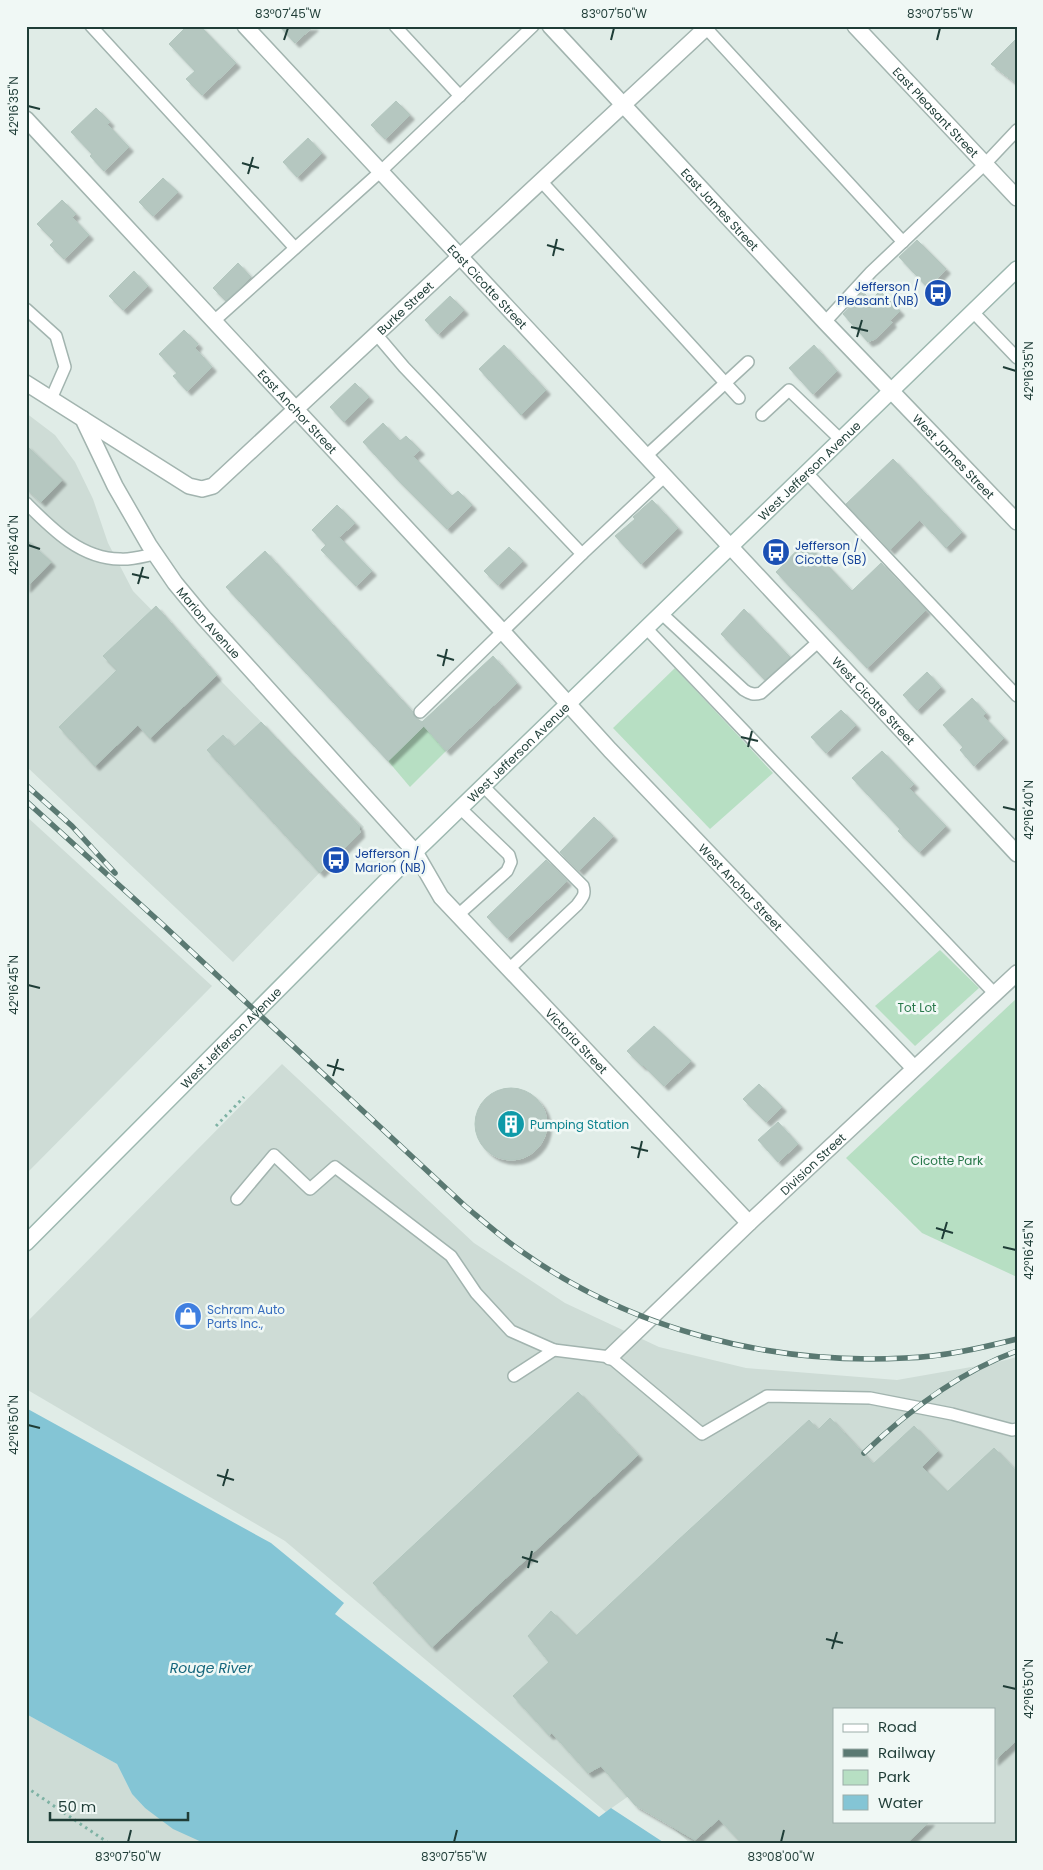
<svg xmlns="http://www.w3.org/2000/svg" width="1043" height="1870" font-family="Poppins,sans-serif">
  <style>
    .built { fill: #cedcd6; fill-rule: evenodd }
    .green { fill: #b7dfc3 }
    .water { fill: #84c5d5 }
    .building { fill: #b5c7c0; stroke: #b2c6be; filter: url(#shadow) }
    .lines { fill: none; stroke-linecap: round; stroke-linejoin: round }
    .service-casing { stroke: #a2b4af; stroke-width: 14 }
    .minor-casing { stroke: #a2b4af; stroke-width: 18 }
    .secondary-casing { stroke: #9db8b0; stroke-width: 18 }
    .path { stroke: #7eb2a4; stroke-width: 3; stroke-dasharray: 2.5 4; stroke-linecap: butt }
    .service { stroke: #fff; stroke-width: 11 }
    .minor { stroke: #fff; stroke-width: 15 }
    .secondary { stroke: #fff; stroke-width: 15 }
    .rail-casing { stroke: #5a7972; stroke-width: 5.5 }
    .rail { stroke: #f0f8f5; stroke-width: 4; stroke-dasharray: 11; stroke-linecap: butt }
    .ticks { fill: none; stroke: #1f3d37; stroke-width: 2 }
    .labels { text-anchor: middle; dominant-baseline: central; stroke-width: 5; stroke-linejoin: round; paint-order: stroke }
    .street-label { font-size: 12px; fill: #1f3d37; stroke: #f0f8f5 }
    .transit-label { font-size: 12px; fill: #164399; stroke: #f0f8f5; text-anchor: start }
    .park-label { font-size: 12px; fill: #277749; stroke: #f0f8f5 }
    .culture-label { font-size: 12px; fill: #0d838f; stroke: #f0f8f5; text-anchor: start }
    .shop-label { font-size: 12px; fill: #366cbe; stroke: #f0f8f5; text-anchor: start }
    .water-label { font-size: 14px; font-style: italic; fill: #16677d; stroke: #f0f8f5 }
    .neatline { fill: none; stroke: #1f3d37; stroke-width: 2 }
    .ticks-label { font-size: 12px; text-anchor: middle; fill: #1f3d37 }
  </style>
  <defs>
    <filter id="shadow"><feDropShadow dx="4.5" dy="4.5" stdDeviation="1" flood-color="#0004"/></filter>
  </defs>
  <rect width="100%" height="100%" fill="#e0ece7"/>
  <!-- built -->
  <g class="built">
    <path d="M26 413 55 435 75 462 93 499 108 543 133 591 364 827 233 962 26 766Z"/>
    <path d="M26 816 212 986 26 1174Z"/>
    <path d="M282 1064 474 1243 565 1303 659 1347 746 1368 897 1380 994 1363 1017 1357V1844H691L633 1793 606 1812 285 1541 26 1389V1323ZM834 1709H994V1821H834Z"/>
    <path d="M26 1714 117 1764 132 1794 145 1808 206 1844H26Z"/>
  </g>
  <!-- green -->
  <g class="green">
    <path d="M675 668 773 773 710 829 613 728Z"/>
    <path d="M424 726 446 751 410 787 388 761Z"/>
    <path d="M940 950 979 988 915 1046 875 1006Z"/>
    <path d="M1017 998V1277L922 1233 846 1158Z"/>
  </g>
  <!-- water -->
  <path class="water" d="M26 1408 271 1543 344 1603 335 1614 599 1817 611 1808 666 1844H206L173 1829 145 1808 132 1794 117 1764 26 1714Z"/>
  <!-- building -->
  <g class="building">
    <path d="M187 26H200L236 63 202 95 186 79 195 71 169 44Z"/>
    <path d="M279 26H314L295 43Z"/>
    <path d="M1017 38V84L991 64Z"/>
    <path d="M396 101 410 115 385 139 371 125Z"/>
    <path d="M96 108 110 122 107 124 129 147 104 171 90 156 92 154 71 132Z"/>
    <path d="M308 138 322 153 297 177 283 162Z"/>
    <path d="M163 178 178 192 153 216 139 202Z"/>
    <path d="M62 200 76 214 72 217 89 235 64 259 50 245 54 241 37 224Z"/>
    <path d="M917 240 946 269 928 288 899 257Z"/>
    <path d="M238 263 251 277 226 301 213 288Z"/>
    <path d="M134 271 148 286 123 310 109 296Z"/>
    <path d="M880 291 900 311 890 320 892 323 875 339 868 342 843 314 863 292 871 300Z"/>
    <path d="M450 296 464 310 438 334 425 320Z"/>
    <path d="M184 330 198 344 195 348 212 367 187 391 173 376 177 373 159 354Z"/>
    <path d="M504 345 546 390 521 415 479 369Z"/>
    <path d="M814 345 837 371 813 394 789 368Z"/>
    <path d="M355 383 369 397 344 422 330 407Z"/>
    <path d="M383 423 400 441 406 436 420 450 413 456 452 496 458 491 472 505 447 529 398 480 363 442Z"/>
    <path d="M26 445 62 480 41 502 26 488Z"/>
    <path d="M893 459 962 532 946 548 920 520 890 550 846 504Z"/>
    <path d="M652 500 678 528 641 564 615 536 635 519 633 517Z"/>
    <path d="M337 505 355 523 339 537 372 571 356 586 321 550 326 545 312 530Z"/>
    <path d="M26 539 51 562 26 588Z"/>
    <path d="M805 542 852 591 881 563 926 610 867 668 776 572Z"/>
    <path d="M509 547 523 561 498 585 484 571Z"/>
    <path d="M265 551 413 712 414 717 422 722 493 656 517 683 446 751 424 726 388 761 226 587Z"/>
    <path d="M156 606 217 675 150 738 138 725 95 766 59 727 117 670 103 656Z"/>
    <path d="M744 609 790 657 765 680 721 634Z"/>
    <path d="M927 672 941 687 917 710 903 695Z"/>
    <path d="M972 698 986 713 983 716 1004 738 974 766 960 750 963 747 943 725Z"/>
    <path d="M841 710 856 725 826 753 811 737Z"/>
    <path d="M261 722 359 826 360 833 320 873 207 750 223 735 234 747Z"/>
    <path d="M882 751 914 784 909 788 946 826 919 852 898 831 900 829 852 778Z"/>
    <path d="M594 817 613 836 579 871 560 852Z"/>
    <path d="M546 860 567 881 507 938 487 917Z"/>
    <path d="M654 1026 691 1061 664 1086 643 1065 642 1066 627 1051Z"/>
    <path d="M759 1084 782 1107 766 1122 743 1099Z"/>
    <circle cx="511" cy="1124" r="36"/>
    <path d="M778 1122 798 1144 778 1162 758 1140Z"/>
    <path d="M578 1392 638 1455 432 1647 373 1583Z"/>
    <path d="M830 1418 873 1464 914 1426 938 1451 922 1467 947 1492 994 1448 1017 1472V1740L994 1761V1709H834V1821H930L906 1844H743L719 1819 695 1840 635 1805 601 1766 588 1773 552 1733 549 1735 513 1696 549 1662 528 1636 551 1611 576 1636 675 1543 809 1420 818 1430Z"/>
  </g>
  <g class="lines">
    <!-- service casing -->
    <g class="service-casing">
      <g id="service">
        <path d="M91 26 295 248"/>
        <path d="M395 26 460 96"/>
        <path d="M706 28 903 242"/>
        <path d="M541 181 739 398"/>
        <path d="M26 309 56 336 65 367 51 399"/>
        <path d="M973 312 1017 358"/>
        <path d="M214 321 380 172 533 26"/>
        <path d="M825 322 871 272 984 165 1017 130"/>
        <path d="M376 334 404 367 582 554 420 712"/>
        <path d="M762 415 789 390 841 440"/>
        <path d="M645 457 748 362"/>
        <path d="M807 473 1017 696"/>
        <path d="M26 503C52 529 81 559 120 559 131 560 144 556 154 554"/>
        <path d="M582 554 664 477"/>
        <path d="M661 613 744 690C750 694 754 695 761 693L818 642"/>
        <path d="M646 628 995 994"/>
        <path d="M483 786 583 886C586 895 582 898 577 905L509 969"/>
        <path d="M458 915 507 871 511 862 509 855 460 808"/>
        <path d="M237 1199 274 1155 310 1189 335 1167 451 1256 476 1293 511 1331 554 1350"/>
        <path d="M514 1376 554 1350 610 1357 702 1434 767 1396 870 1398 952 1414 1012 1430 1017 1429"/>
      </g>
    </g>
    <!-- minor casing -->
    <g class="minor-casing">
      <g id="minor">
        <path id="s1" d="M245 26 1017 854"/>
        <path id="s2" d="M550 26 825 322 1017 522"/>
        <path id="s3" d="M855 26 1017 198"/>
        <path id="s4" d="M26 119 503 632 610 750 914 1068"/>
        <path id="s5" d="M26 383 83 419 115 486 149 545 175 583 204 618 415 852 441 897 749 1223"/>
        <path id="s6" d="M83 419 189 486 202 489 213 486 708 26"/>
        <path id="s7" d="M610 1357 749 1223 1017 973"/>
      </g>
    </g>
    <!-- secondary casing -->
    <g class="secondary-casing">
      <g id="secondary">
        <path id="s8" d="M26 1243 415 852 1017 269"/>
      </g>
    </g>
    <!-- path -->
    <g class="path">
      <path d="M216 1126 244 1097"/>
      <path d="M26 1787 110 1844"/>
    </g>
    <!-- service -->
    <use href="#service" class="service"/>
    <!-- minor -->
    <use href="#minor" class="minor"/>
    <!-- secondary -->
    <use href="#secondary" class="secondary"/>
    <!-- rail casing -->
    <g class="rail-casing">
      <g id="rail">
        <path d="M26 785 72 826 115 873"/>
        <path d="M26 801 162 924 465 1206C483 1221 501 1237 521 1251 632 1330 770 1365 905 1358 942 1357 981 1348 1017 1339"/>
        <path d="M864 1453C908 1411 959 1372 1017 1351"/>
      </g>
    </g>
    <!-- rail -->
    <use href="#rail" class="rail"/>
  </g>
  <!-- ticks -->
  <path class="ticks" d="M284 40 288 28M611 40 614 28M937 40 940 28M28 106 40 109M242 163 259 168M248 174 253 157M547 245 564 250M553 256 557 239M851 327 868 331M857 337 862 320M1003 367 1016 371M28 545 40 549M132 574 149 578M138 584 143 567M437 655 454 660M443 666 447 649M741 737 758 741M748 747 752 731M1003 807 1016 810M28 985 40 988M327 1065 344 1070M333 1076 338 1059M631 1147 648 1151M638 1158 642 1141M936 1228 953 1233M942 1239 947 1222M1003 1247 1016 1250M28 1425 40 1428M217 1475 234 1480M223 1486 228 1469M522 1557 538 1562M528 1568 532 1551M826 1639 843 1643M832 1649 837 1632M1003 1686 1016 1689M128 1842 131 1830M454 1842 457 1830M781 1842 784 1830"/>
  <!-- icons -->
  <defs>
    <g id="bus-disc" transform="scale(1.4375)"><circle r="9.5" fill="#1a4fb4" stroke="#f0f8f5"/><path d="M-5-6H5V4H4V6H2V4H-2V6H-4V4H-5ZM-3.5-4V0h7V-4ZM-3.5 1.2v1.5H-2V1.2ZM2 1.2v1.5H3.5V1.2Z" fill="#fff"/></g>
    <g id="building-disc" transform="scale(1.4375)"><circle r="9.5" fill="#0f9aa8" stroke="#f0f8f5"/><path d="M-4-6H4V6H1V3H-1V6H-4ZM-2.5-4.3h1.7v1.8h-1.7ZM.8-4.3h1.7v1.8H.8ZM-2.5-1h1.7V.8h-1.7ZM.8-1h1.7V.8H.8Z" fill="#fff"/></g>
    <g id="shop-disc" transform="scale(1.4375)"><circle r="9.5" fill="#3f7fe0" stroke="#f0f8f5"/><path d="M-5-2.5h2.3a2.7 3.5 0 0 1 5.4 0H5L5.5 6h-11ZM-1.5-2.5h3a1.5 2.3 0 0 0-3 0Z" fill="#fff"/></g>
  </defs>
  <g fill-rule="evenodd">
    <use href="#bus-disc" x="938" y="293"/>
    <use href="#bus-disc" x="776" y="552"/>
    <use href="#bus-disc" x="336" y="860"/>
    <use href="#building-disc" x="511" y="1124"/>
    <use href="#shop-disc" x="188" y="1316"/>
  </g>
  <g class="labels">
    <!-- street labels -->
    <g class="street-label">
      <text stroke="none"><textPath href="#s3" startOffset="118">East Pleasant Street</textPath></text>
      <text stroke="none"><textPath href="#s2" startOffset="250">East James Street</textPath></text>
      <text stroke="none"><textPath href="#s1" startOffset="356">East Cicotte Street</textPath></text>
      <text stroke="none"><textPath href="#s6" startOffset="412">Burke Street</textPath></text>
      <text stroke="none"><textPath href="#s4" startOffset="399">East Anchor Street</textPath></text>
      <text stroke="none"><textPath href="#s2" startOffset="590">West James Street</textPath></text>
      <text stroke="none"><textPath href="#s8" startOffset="1100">West Jefferson Avenue</textPath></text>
      <text stroke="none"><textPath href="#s5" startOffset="308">Marion Avenue</textPath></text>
      <text stroke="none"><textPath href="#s1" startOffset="922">West Cicotte Street</textPath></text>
      <text stroke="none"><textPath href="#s8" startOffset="695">West Jefferson Avenue</textPath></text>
      <text stroke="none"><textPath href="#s4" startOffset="1049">West Anchor Street</textPath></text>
      <text stroke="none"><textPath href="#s8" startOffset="290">West Jefferson Avenue</textPath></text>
      <text stroke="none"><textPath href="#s5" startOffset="866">Victoria Street</textPath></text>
      <text stroke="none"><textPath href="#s7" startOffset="280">Division Street</textPath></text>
    </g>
    <!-- transit labels -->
    <g class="transit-label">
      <text x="919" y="286" text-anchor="end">Jefferson /<tspan x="919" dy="14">Pleasant (NB)</tspan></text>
      <text x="795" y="545">Jefferson /<tspan x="795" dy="14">Cicotte (SB)</tspan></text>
      <text x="355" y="853">Jefferson /<tspan x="355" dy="14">Marion (NB)</tspan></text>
    </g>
    <!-- park labels -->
    <g class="park-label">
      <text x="917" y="1007">Tot Lot</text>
      <text x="947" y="1160">Cicotte Park</text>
    </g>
    <!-- culture labels -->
    <g class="culture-label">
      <text x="530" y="1124">Pumping Station</text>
    </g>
    <!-- shop labels -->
    <g class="shop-label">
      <text x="207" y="1309">Schram Auto<tspan x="207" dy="14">Parts Inc.,</tspan></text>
    </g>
    <!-- water labels -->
    <g class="water-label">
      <text x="211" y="1668">Rouge River</text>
    </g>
  </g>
  <!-- border -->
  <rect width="1043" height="1870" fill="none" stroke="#f0f8f5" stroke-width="55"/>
  <!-- legend -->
  <rect x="833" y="1708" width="162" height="115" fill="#f0f8f5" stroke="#9cada9"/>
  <rect x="843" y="1724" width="25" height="8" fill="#ffffff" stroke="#9cada9"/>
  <text x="878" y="1732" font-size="15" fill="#1f3d37">Road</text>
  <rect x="843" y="1749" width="25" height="8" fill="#5a7972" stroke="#9cada9"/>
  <text x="878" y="1758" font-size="15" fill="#1f3d37">Railway</text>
  <rect x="843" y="1770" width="25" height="15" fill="#b7dfc3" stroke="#9cada9"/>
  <text x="878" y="1782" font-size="15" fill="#1f3d37">Park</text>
  <rect x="843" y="1795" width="25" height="15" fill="#84c5d5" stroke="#9cada9"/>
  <text x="878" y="1808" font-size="15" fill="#1f3d37">Water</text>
  <!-- scale -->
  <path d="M50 1812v8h138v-8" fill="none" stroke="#1f3d37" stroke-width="2.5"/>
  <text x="58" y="1812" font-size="15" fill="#1f3d37" stroke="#f0f8f5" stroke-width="4" paint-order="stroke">50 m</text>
  <rect x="28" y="28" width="988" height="1814" class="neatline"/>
  <g class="ticks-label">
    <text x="288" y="18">83°07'45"W</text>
    <text x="614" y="18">83°07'50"W</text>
    <text x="940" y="18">83°07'55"W</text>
    <text transform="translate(14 106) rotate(-90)" y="4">42°16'35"N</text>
    <text transform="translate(1029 371) rotate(-90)" y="4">42°16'35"N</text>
    <text transform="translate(14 545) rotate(-90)" y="4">42°16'40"N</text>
    <text transform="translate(1029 810) rotate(-90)" y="4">42°16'40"N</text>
    <text transform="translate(14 985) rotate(-90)" y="4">42°16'45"N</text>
    <text transform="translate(1029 1250) rotate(-90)" y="4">42°16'45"N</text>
    <text transform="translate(14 1425) rotate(-90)" y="4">42°16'50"N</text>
    <text transform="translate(1029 1689) rotate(-90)" y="4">42°16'50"N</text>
    <text x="128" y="1861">83°07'50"W</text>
    <text x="454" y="1861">83°07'55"W</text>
    <text x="781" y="1861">83°08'00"W</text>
  </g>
</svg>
